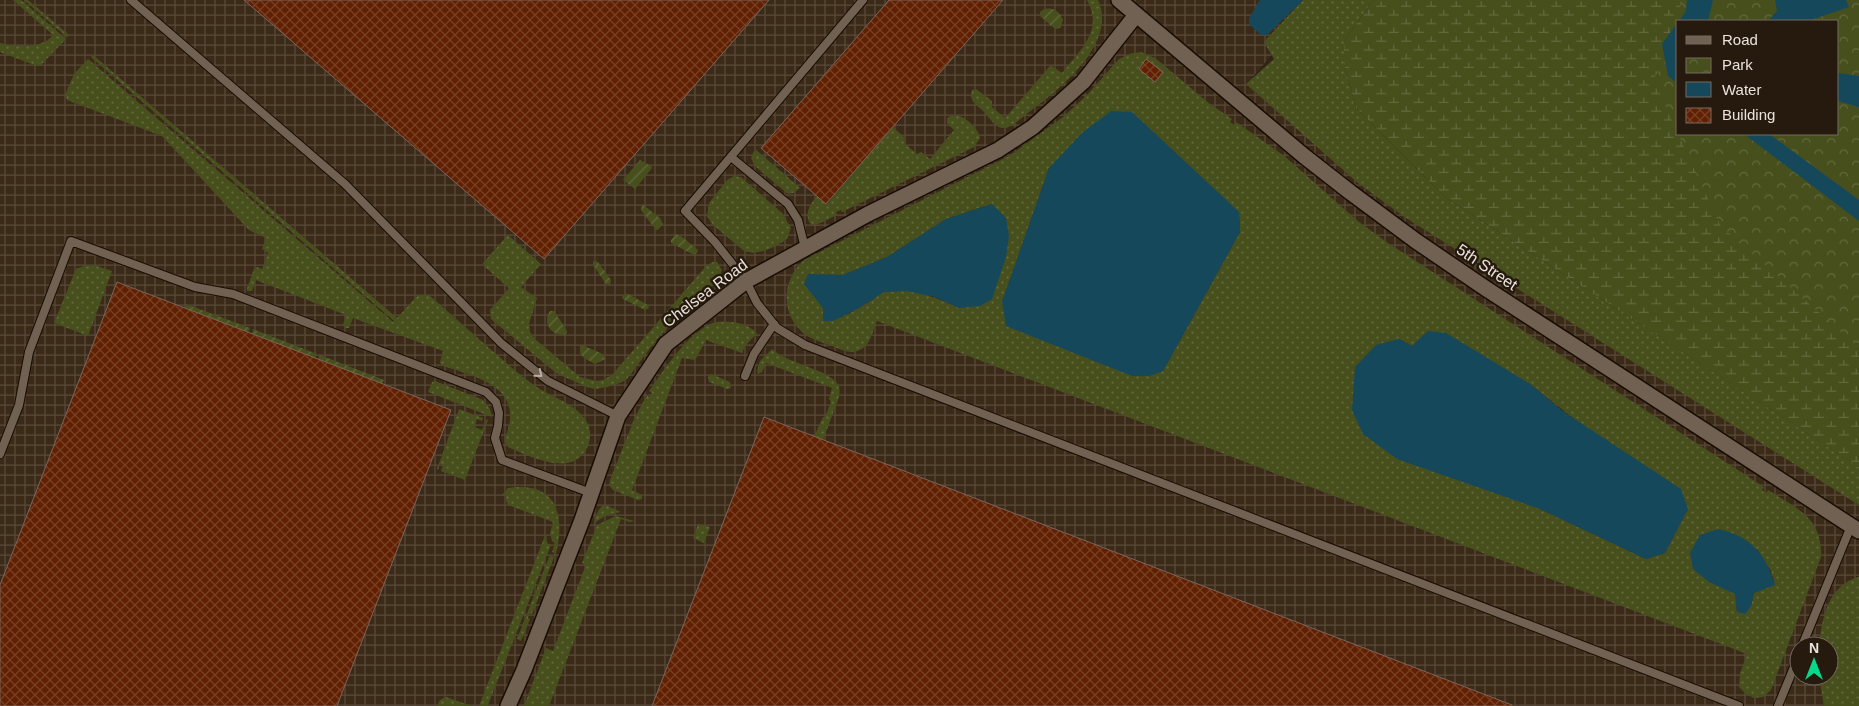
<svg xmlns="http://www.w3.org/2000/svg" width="1859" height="706" font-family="Helvetica,sans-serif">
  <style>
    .industrial { fill: url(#industrial-grid); fill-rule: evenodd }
    .grass { fill: url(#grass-dots); fill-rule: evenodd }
    .wetland { fill: url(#wetland-marsh) }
    .park { fill: url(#park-crowns); fill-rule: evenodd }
    .garden { fill: url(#garden-furrows) }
    .water { fill: #16485b }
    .building { fill: url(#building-cross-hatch); stroke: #79655e }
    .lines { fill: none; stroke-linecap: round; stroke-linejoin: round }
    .lane-casing { stroke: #180d03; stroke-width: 10 }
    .street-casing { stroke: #180d03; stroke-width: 18 }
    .lane { stroke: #706153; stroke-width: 8 }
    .street { stroke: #706153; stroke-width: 15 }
    .oneway { stroke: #baafa5 }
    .labels { text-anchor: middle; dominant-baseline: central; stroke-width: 5; stroke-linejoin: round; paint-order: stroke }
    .street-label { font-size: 16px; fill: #ebe3db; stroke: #261a0e }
  </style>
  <defs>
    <pattern id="industrial-grid" width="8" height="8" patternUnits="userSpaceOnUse" patternTransform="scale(1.25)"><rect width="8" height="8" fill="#3b2a18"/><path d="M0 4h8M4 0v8" fill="none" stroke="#584939"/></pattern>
    <pattern id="grass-dots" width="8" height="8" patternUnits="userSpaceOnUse" patternTransform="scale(1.25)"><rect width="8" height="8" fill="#47501d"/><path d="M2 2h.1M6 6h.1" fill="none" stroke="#62693d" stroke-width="1.8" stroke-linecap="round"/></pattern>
    <pattern id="wetland-marsh" width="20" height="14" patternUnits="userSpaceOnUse" patternTransform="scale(1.25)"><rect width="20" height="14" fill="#47501d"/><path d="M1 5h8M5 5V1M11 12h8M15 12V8" fill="none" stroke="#62693d"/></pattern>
    <pattern id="park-crowns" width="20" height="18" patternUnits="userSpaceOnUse" patternTransform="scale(1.25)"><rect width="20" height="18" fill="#47501d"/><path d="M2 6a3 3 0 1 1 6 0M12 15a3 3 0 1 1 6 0" fill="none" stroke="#62693d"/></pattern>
    <pattern id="garden-furrows" width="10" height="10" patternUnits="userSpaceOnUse" patternTransform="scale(1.25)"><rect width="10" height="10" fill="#47501d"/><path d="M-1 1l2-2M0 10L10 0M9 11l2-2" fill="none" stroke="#62693d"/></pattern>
    <pattern id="building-cross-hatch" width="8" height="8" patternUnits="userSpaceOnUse" patternTransform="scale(1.25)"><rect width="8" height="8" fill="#612001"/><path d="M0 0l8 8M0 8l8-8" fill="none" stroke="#784025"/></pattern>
  </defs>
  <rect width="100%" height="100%" fill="#302417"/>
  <!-- industrial -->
  <path class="industrial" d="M0 0H1319L1251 79 1859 463V706H0ZM1799 646H1829V676H1799Z"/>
  <!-- grass -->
  <g class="grass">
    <path d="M13 0H21L66 39 40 66H37L0 52V43C15 47 43 49 53 35Z"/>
    <path d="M24 0H28L69 35 67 37Z"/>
    <path d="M1087 0H1098C1118 43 1059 90 1029 112 1022 117 1012 128 1003 128 995 128 987 114 981 109 974 103 969 100 972 90L976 89 992 101V107L1005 118 1050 66H1052L1062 73C1080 50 1104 31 1087 0Z"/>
    <path d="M1303 0H1373L1344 41V64L1356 108 1445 197 1859 467V505L1403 216 1358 183 1246 84 1274 59 1264 42Z"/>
    <path d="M1141 52 1155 58 1210 104 1232 119 1230 122 1234 125 1236 122 1283 155 1359 222 1388 243 1764 487 1762 490 1766 493 1768 490C1796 508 1823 518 1821 557L1771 690 1763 697 1754 698 1746 694 1739 687 1740 673 1747 654 877 321C873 329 871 343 863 348 852 356 842 350 830 345 822 342 813 340 806 335 780 316 781 280 804 260L1009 156 1063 117 1086 96 1119 59 1129 54ZM1049 168 1239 213 1240 232 1163 371 1002 302ZM991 204 1006 218 959 308C939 299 907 285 885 292 880 293 875 297 872 300 857 309 840 321 823 321V308L808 274 843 275 887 257 946 219ZM1399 339 1412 346 1530 384 1688 509 1665 553 1646 559 1540 509ZM1757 549 1771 571 1775 584 1754 593 1751 606 1737 612 1735 594Z"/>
    <path d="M93 55 397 318 418 295H429C463 324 496 356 531 383 547 396 572 401 585 419 595 433 590 453 574 461 556 469 525 455 508 447L505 441C506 432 511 424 510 414 509 382 466 374 441 365L440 362 443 351 353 318 349 328H345L343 325 346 315 256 280 252 291H247V288L254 269 257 267 262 269 268 253 262 249 266 238 249 230 162 136 67 100 65 95 74 74 88 59 393 322 394 321 91 57Z"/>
    <path d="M957 115C967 118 978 128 980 138L974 147 842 212 841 210 836 212 837 215 818 224 812 225 809 222C805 212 810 204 817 196L827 204 893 127 905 138 904 143 917 154 921 152 930 159 954 130 947 123V119L950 116Z"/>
    <path d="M755 149 800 188 793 193 788 194 755 166 751 158Z"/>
    <path d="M734 176 741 177 782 213 791 228 787 239C775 247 759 256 744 251L712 224 707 216 709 203 727 180Z"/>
    <path d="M508 235 541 264 521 287 537 298 529 324 530 332 535 339 580 377 596 381 603 380 612 375 707 265 713 262H717L722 270 718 281 682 312 657 339 627 379 620 383 607 387 595 389 587 387 556 373 491 319 490 310 509 288 485 267 483 263Z"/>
    <path d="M94 265 112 271 88 336 54 323 76 269 84 266Z"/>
    <path d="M716 322C731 321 746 322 757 333L745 346 742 353 706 340 695 360 682 358 632 490 642 495V499L638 500 613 490 609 485 610 480 635 417 647 395 649 397 652 393 649 391C665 369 689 330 716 322Z"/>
    <path d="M772 349C789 364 825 369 836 382 840 386 840 391 839 397L823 440 814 437 823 417H825L831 402 829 399 832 388 766 363 762 372 758 374 757 371 760 361Z"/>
    <path d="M711 374 730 382 731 388 727 389 709 382 708 377Z"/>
    <path d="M435 381 483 400 490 409 492 417 428 392 432 382Z"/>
    <path d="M459 409 483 418 482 421 477 419 474 427 482 430 487 419 488 420 465 480 441 471 443 465 440 464 438 470 437 469Z"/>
    <path d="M508 488C555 481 566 513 556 553L552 552 555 543 552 541 550 533 553 522 508 505 506 501V496L502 495Z"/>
    <path d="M602 506H608L621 512 607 515 594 523 598 511Z"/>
    <path d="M616 516 634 521 630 522 621 519 549 706H524L546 648 553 651 586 565 582 563 597 525Z"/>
    <path d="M698 524 710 527 704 543 693 538Z"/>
    <path d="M546 533 547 543 551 545 488 705 489 706H479Z"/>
    <path d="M550 555 554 557 532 614H529L528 618 530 619 521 641 517 639Z"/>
    <path d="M1859 577V706H1824L1819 676H1829V646H1819C1822 618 1828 585 1859 577Z"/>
    <path d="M446 697 472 706H437L440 700Z"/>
  </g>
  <!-- wetland -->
  <path class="wetland" d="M1373 0H1687L1678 21 1668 76 1678 134 1859 221V467L1445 197 1356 108 1344 64V41Z"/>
  <!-- park -->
  <path class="park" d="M1682 0H1859V348L1720 225 1653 79 1668 57ZM1678 21H1838V134H1678Z"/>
  <!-- garden -->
  <g class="garden">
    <path d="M1044 9C1054 7 1059 11 1063 20L1060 28 1055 29 1040 16V12Z"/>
    <path d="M640 160 651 166 652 168 635 189 623 180Z"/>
    <path d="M642 204 660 218 663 224 657 230 655 229 641 210Z"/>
    <path d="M676 234 681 236 698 250 696 254H692L671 243V240Z"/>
    <path d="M595 261 598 262 611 280 610 285 606 284 593 265V262Z"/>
    <path d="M624 294H628L648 305 649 308 645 310 623 299 622 297Z"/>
    <path d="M186 304 250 328 248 333 184 308Z"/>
    <path d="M550 311H554L566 329 567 332 565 335C551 336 542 323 550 311Z"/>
    <path d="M253 329 317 354 315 358 252 334Z"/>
    <path d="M582 345 603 354 605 359 595 364 584 358 580 353V346Z"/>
    <path d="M320 355 384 380 382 384 318 359Z"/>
  </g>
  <!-- water -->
  <g class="water">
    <path d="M1260 0H1303L1267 35H1261L1249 24V18Z"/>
    <path d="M1687 0H1713L1708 21H1679L1686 11Z"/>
    <path d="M1775 0H1846L1849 7 1808 21H1768L1777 11Z"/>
    <path d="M1678 22V84L1668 76 1662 44Z"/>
    <path d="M1838 73 1859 76V107L1838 101Z"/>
    <path d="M1111 111 1132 112 1239 212 1240 232 1163 371 1149 376H1132L1006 326 1002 302 1049 168 1083 132Z"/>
    <path d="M1744 134H1769L1859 200V221Z"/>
    <path d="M992 204 1006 218 1009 236 1006 257 992 299 980 306 959 308 935 297 907 291 884 292 859 308 833 321H823V308L804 284 808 274 843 275 887 257 946 219Z"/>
    <path d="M1428 331 1446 333 1530 384 1564 412 1681 489 1688 509 1665 553 1646 559 1540 509 1397 459 1363 434 1352 410 1355 367 1376 345 1399 339 1412 346Z"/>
    <path d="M1718 529C1750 536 1766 554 1775 585L1754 593 1751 606 1745 614 1737 612 1735 594 1709 582 1693 569 1690 553 1700 535Z"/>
  </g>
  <!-- building -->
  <g class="building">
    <path d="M244 0H769L544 259Z"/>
    <path d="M889 0H1003L826 204 761 148Z"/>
    <path d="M1146 59 1163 72 1155 82 1139 69Z"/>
    <path d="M117 282 451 410 337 706H0V585Z"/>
    <path d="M764 417 1512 705V706H652Z"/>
  </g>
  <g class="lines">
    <!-- lane casing -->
    <g class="lane-casing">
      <g id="lane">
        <path d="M131 0 345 184 501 343 548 381 618 416"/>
        <path d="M863 0 685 211 715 242 746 281 757 303 777 328 805 345 1739 706"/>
        <path d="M731 157 788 204 798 220 805 248"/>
        <path d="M745 376 754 354 774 324"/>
        <path d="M0 454 19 405 29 352 71 241 195 287 233 294 486 392 496 402 499 413 498 426 495 438 502 460 591 493"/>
        <path d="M1802 646 1851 526"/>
        <path d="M1778 706 1799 655"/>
      </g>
    </g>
    <!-- street casing -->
    <g class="street-casing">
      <g id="street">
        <path d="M1119 0 1304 156 1350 192 1416 241 1485 288 1859 531"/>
        <path d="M508 706 524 670 582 520 618 416 666 344 746 281 868 214 998 150 1033 127 1083 82 1136 15"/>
      </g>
    </g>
    <!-- lane -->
    <use href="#lane" class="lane"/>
    <!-- street -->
    <use href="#street" class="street"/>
  </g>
  <!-- one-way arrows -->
  <defs><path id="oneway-chevron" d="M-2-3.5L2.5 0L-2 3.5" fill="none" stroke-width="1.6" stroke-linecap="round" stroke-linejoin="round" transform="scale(1.25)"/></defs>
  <use class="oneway" href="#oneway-chevron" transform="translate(539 374) rotate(39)"/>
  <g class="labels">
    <!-- street labels -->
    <g class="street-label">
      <text transform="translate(1487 267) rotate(34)">5th Street</text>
      <text transform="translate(705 293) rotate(-37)">Chelsea Road</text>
    </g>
  </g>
  <!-- legend -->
  <rect x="1676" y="20" width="162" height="115" fill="#261a0e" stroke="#756a60"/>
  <rect x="1686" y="36" width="25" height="8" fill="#706153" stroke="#756a60"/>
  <text x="1722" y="45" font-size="15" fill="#ebe3db">Road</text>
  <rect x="1686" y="58" width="25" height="15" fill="url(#park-crowns)" stroke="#756a60"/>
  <text x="1722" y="70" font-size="15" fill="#ebe3db">Park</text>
  <rect x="1686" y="82" width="25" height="15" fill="#16485b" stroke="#756a60"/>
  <text x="1722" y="95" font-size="15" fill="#ebe3db">Water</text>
  <rect x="1686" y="108" width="25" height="15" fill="url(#building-cross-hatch)" stroke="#756a60"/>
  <text x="1722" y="120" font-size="15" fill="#ebe3db">Building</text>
  <!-- north arrow -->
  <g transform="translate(1814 661)"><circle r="24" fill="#261a0e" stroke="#756a60"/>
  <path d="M0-4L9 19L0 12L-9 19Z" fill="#05d98b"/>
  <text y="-8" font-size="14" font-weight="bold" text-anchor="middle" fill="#ebe3db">N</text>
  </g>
</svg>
